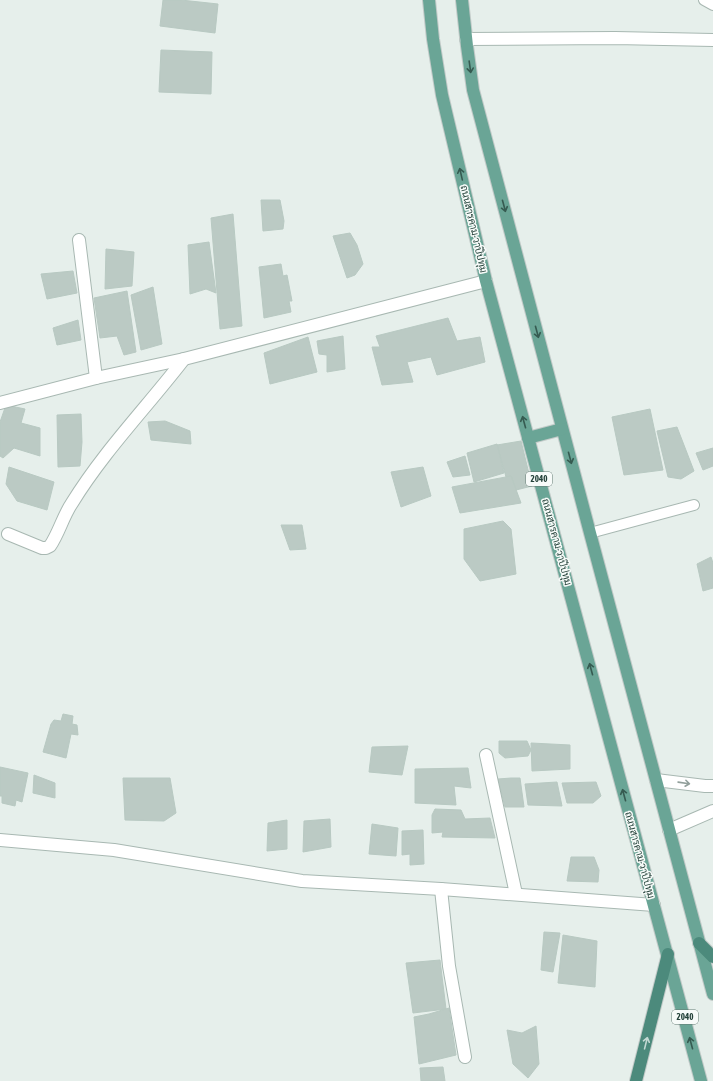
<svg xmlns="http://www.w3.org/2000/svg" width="713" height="1081" font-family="'Asap Condensed',Sarabun,sans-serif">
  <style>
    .building { fill: #bbcac4; stroke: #b8c9c2 }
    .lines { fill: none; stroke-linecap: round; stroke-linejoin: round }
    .service-casing { stroke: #a8b8b2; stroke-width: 12 }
    .minor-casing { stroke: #a8b8b2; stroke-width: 14 }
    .primary-casing { stroke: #c2cac8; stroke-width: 14 }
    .trunk-casing { stroke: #c2cac8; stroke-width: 14 }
    .service { stroke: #fff; stroke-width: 10 }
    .minor { stroke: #fff; stroke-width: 12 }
    .primary { stroke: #6aa596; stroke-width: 12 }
    .trunk { stroke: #4c8a7c; stroke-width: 12 }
    .oneway { stroke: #365b51 }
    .oneway2 { stroke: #92a09c }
    .oneway3 { stroke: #c4d9d4 }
    .labels { text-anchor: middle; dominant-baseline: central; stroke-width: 3; stroke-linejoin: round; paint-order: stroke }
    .shield { fill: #f7fbf9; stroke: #637a73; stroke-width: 1 }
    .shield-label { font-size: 9px; font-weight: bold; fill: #24423a }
    .street-label { font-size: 10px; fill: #24423a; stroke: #f7fbf9 }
  </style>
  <rect width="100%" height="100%" fill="#e6efeb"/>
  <!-- building -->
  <g class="building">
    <path d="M163 0H181L218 4 215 33 160 26Z"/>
    <path d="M161 50 212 52 211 94 159 92Z"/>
    <path d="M261 200H280L284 221 283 229 263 231Z"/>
    <path d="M233 214 242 326 220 329 211 218Z"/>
    <path d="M350 233 357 245 363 264 355 275 347 278 333 236Z"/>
    <path d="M209 242 216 293 206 289 190 294 188 245Z"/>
    <path d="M106 249 134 252 132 286 105 289Z"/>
    <path d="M281 264 283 276 287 275 292 301H289L291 312 264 318 259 267Z"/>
    <path d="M73 271 77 293 47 299 41 274Z"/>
    <path d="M153 287 162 344 141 350 131 295Z"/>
    <path d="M127 291 136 352 124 355 117 336 100 338 94 298Z"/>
    <path d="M448 318 457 341 480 337 485 362 437 375 431 357 407 362 413 382 382 385 372 347H380L376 336Z"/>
    <path d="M78 320 81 340 57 345 53 328Z"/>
    <path d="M343 336 345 369 327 372V355L319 354 317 341Z"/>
    <path d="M308 337 317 372 270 384 264 353Z"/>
    <path d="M6 405 25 409 21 423 40 428V456L14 448 3 458 0 456V422Z"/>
    <path d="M650 409 663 470 624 475 612 417Z"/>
    <path d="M81 414 82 442 80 466 58 467 57 415Z"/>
    <path d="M165 421 190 431 191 444 151 440 148 422Z"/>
    <path d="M677 427 694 471 681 479 668 477 657 431Z"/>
    <path d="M521 441 532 486 516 490 511 476 506 477 497 445Z"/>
    <path d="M497 444 504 473 474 482 467 453Z"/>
    <path d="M713 448V466L703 470 696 453Z"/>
    <path d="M465 456 470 475 453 477 447 462Z"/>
    <path d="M9 467 54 482 47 510 17 501 6 484Z"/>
    <path d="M423 467 431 496 401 507 391 472Z"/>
    <path d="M511 476 521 503 460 513 452 487Z"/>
    <path d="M503 521 511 529 516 574 480 581 464 559V529Z"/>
    <path d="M281 525H302L306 549 290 550Z"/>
    <path d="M711 557 713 563V588L703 591 697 564Z"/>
    <path d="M63 714 73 716 72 724 77 725 78 735 71 734 66 758 43 752 51 724 54 720 61 721Z"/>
    <path d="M499 741H527L531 750 528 756 505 758 499 753Z"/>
    <path d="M531 743 570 745V769L532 771Z"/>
    <path d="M408 746 402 775 369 772 372 747Z"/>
    <path d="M0 767 28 773 22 802 16 800 15 806 2 803V796H0Z"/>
    <path d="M468 768 471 788 454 786 456 805 415 803V769Z"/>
    <path d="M34 775 55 783V798L33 793Z"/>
    <path d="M123 778H170L176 813 164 821 125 820Z"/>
    <path d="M511 778H520L524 807H505L498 779Z"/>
    <path d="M557 782 562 806 528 805 525 784Z"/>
    <path d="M596 782 601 796 593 803H567L562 783Z"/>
    <path d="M435 809 461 810 465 819 490 818 495 838 442 837 443 832 432 833V815Z"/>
    <path d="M330 819 331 847 303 852 304 821Z"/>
    <path d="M287 820V849L267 851 268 823Z"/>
    <path d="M372 824 398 828 396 856 369 854Z"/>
    <path d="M423 830 424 864 410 865V854L402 855V831Z"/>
    <path d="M571 857H594L599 870 598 882 567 881Z"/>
    <path d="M544 932 560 933 553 972 541 970Z"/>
    <path d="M563 935 597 941 595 987 558 983Z"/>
    <path d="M440 960 446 1009 413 1013 406 963Z"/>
    <path d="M449 1008 456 1055 419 1064 414 1017 429 1014Z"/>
    <path d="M536 1026 539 1064 528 1078 513 1064 507 1030 522 1033Z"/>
    <path d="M443 1067 445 1081H421L420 1068Z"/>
  </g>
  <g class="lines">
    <!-- service casing -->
    <g class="service-casing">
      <g id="service">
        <path d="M704 0 713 5"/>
        <path d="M590 533 694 505"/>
      </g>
    </g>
    <!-- minor casing -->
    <g class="minor-casing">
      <g id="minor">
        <path d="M466 39 615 38 713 40"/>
        <path d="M79 240 96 378"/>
        <path d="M0 403 96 378 184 359 486 281"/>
        <path d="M8 534 42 548H46L50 546C59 533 63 516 72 503 104 451 147 407 184 359"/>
        <path d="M486 755 516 894"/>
        <path d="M656 780 705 786H713"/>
        <path d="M669 830 713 811"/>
        <path d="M0 840 114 850 302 881 441 889 654 905"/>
        <path d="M441 889 449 966 465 1057"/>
      </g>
    </g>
    <!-- primary casing -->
    <g class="primary-casing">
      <g id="primary">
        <path d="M429 0 433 39 442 95 486 281 701 1081"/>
        <path d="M462 0 467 46 473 90 590 533 713 994"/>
        <path d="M528 438 562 429"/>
      </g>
    </g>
    <!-- trunk casing -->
    <g class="trunk-casing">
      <g id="trunk">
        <path d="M699 943 713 957"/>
        <path d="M636 1081 668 954"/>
      </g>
    </g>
    <!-- service -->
    <use href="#service" class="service"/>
    <!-- minor -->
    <use href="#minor" class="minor"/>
    <!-- primary -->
    <use href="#primary" class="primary"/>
    <!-- trunk -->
    <use href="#trunk" class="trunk"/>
  </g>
  <!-- one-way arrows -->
  <defs><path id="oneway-shaft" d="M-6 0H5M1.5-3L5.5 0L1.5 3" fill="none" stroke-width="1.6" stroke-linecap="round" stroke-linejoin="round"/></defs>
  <g class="oneway">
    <use href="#oneway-shaft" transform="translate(470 67) rotate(82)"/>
    <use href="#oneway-shaft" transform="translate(461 174) rotate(-103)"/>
    <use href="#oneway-shaft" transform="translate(504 206) rotate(75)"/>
    <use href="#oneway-shaft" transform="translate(537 332) rotate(75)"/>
    <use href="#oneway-shaft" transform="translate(524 422) rotate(-105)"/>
    <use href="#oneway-shaft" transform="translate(570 458) rotate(75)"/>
    <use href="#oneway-shaft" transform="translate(591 669) rotate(-105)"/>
    <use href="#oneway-shaft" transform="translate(624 795) rotate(-105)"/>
    <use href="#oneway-shaft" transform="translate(691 1043) rotate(-105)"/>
  </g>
  <use class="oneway2" href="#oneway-shaft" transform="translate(684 783) rotate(8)"/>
  <use class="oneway3" href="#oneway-shaft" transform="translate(646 1043) rotate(-76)"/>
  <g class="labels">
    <!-- shield labels -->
    <g class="shield">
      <rect x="526" y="472" width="26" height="14" rx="3"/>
      <rect x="672" y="1010" width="26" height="14" rx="3"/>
    </g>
    <g class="shield-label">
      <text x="539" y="479">2040</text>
      <text x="685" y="1017">2040</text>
    </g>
    <!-- street labels -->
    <g class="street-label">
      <text transform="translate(474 229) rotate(77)">ถนนสารคาม-วาปีปทุม</text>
      <text transform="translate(557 542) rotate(75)">ถนนสารคาม-วาปีปทุม</text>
      <text transform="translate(640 855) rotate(75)">ถนนสารคาม-วาปีปทุม</text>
    </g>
  </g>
</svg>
